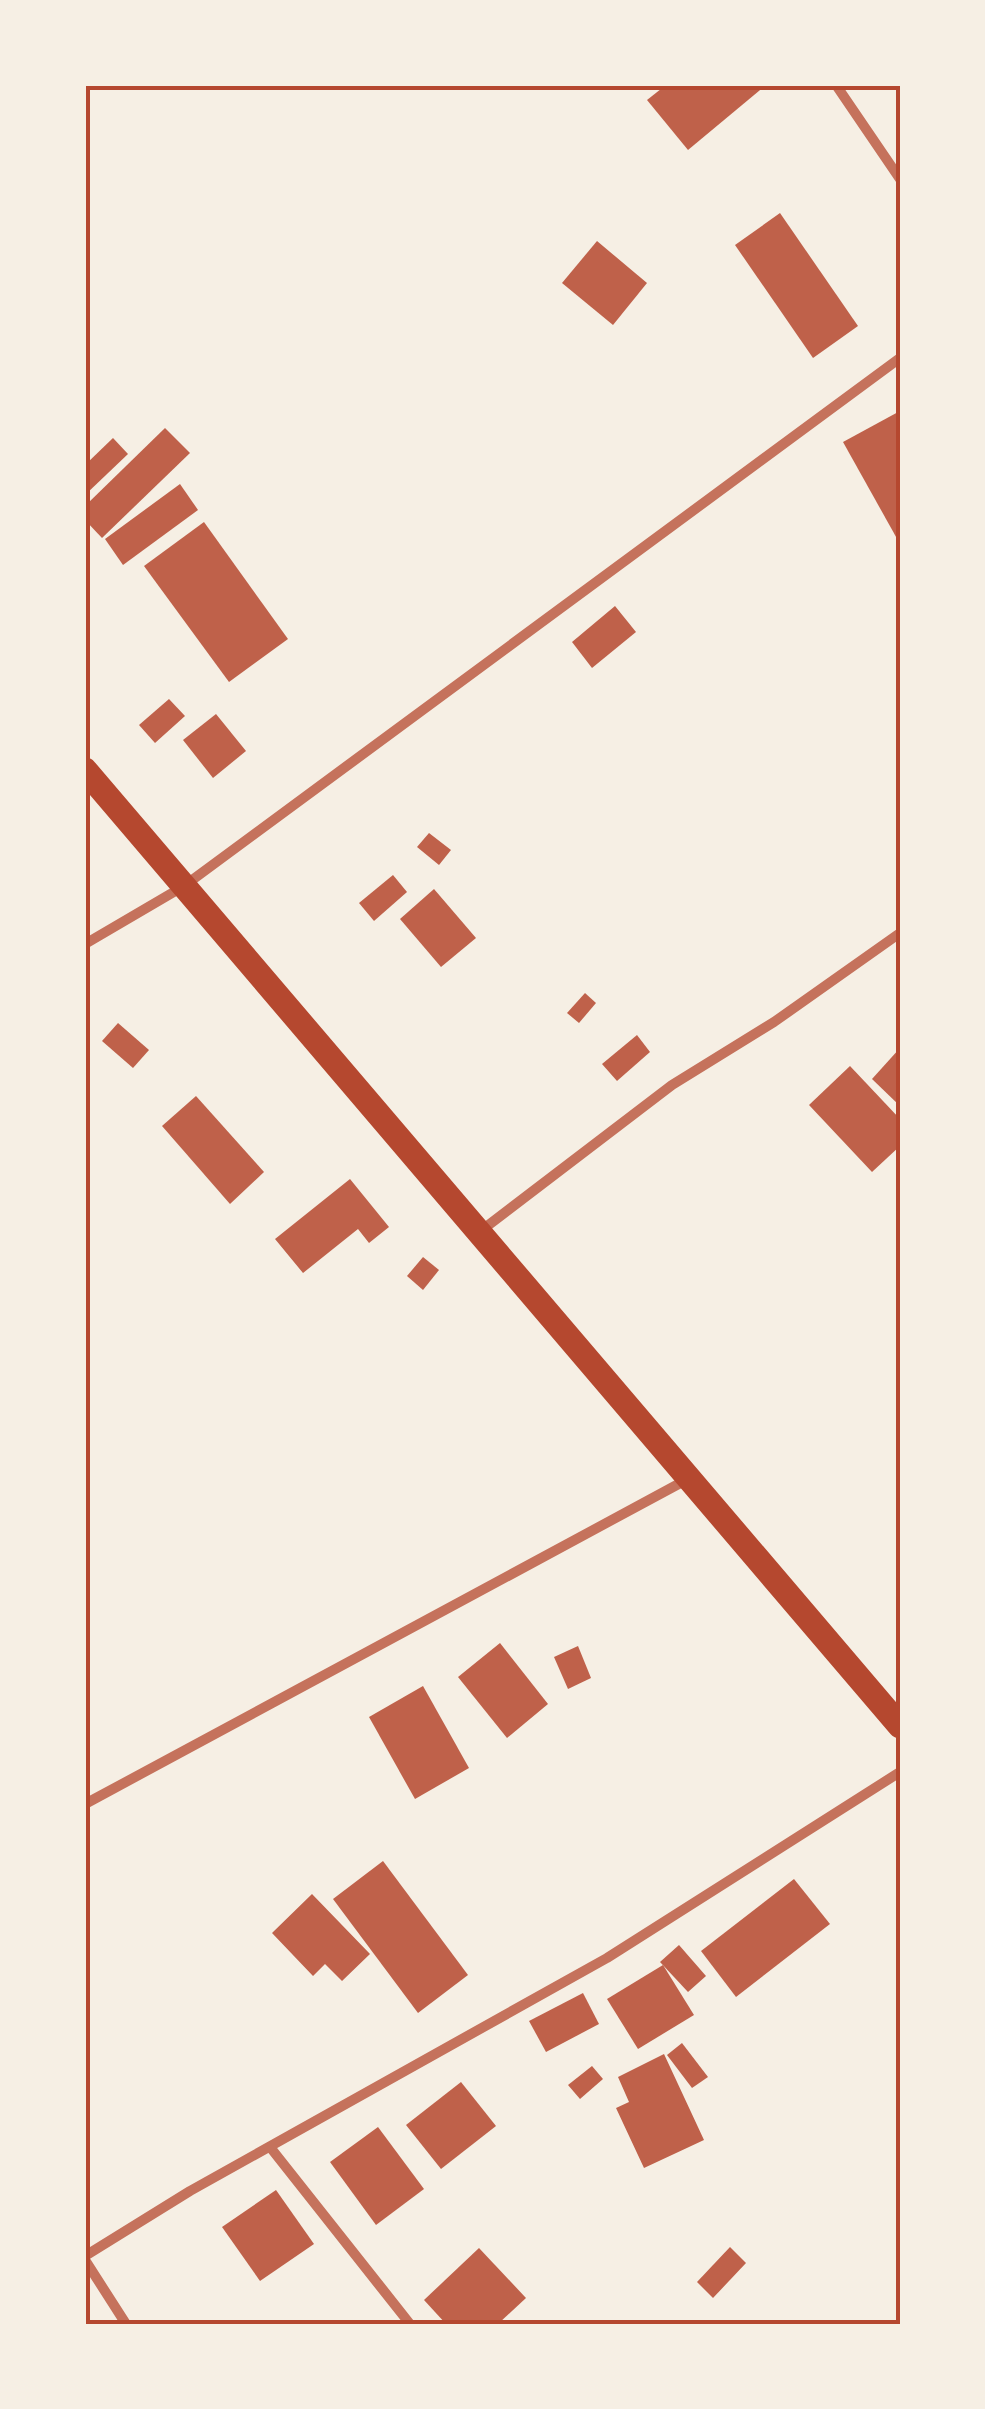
<svg xmlns="http://www.w3.org/2000/svg" width="985" height="2409" font-family="'Work Sans',sans-serif">
  <style>
    .building { fill: #bf614a }
    .lines { fill: none; stroke-linecap: round; stroke-linejoin: round }
    .minor { stroke: #c5725c; stroke-width: 10 }
    .trunk { stroke: #b5482f; stroke-width: 25 }
    .neatline { fill: none; stroke: #b5482f; stroke-width: 4 }
  </style>
  <rect width="100%" height="100%" fill="#f6efe4"/>
  <!-- building -->
  <g class="building">
    <path d="M666 85H766L688 150 647 100Z"/>
    <path d="M780 213 858 326 813 358 735 245Z"/>
    <path d="M597 241 647 283 613 325 562 283Z"/>
    <path d="M900 411V544L843 442Z"/>
    <path d="M165 428 190 453 102 538 85 520V506Z"/>
    <path d="M113 438 128 454 85 495V465Z"/>
    <path d="M180 484 198 510 123 565 105 539Z"/>
    <path d="M204 522 288 639 229 682 144 566Z"/>
    <path d="M615 606 636 632 592 668 572 642Z"/>
    <path d="M169 699 185 716 155 743 139 725Z"/>
    <path d="M216 714 246 751 213 778 183 740Z"/>
    <path d="M429 833 451 850 439 865 417 847Z"/>
    <path d="M393 875 407 892 374 921 359 903Z"/>
    <path d="M434 889 476 938 441 967 400 919Z"/>
    <path d="M585 993 596 1003 579 1023 567 1013Z"/>
    <path d="M118 1023 149 1050 133 1068 102 1041Z"/>
    <path d="M637 1035 650 1052 617 1081 602 1064Z"/>
    <path d="M900 1048V1106L872 1079Z"/>
    <path d="M850 1066 900 1119V1146L872 1172 809 1105Z"/>
    <path d="M196 1096 264 1172 230 1204 162 1126Z"/>
    <path d="M350 1179 389 1227 369 1243 358 1229 303 1273 275 1239Z"/>
    <path d="M423 1257 439 1270 423 1290 407 1276Z"/>
    <path d="M500 1643 548 1704 507 1738 458 1677Z"/>
    <path d="M578 1646 591 1678 568 1689 554 1657Z"/>
    <path d="M423 1686 469 1768 415 1799 369 1717Z"/>
    <path d="M383 1861 468 1975 418 2013 333 1899Z"/>
    <path d="M794 1879 830 1924 736 1997 701 1951Z"/>
    <path d="M312 1894 370 1954 342 1981 325 1964 313 1976 272 1933Z"/>
    <path d="M679 1945 706 1976 688 1992 660 1962Z"/>
    <path d="M663 1965 694 2015 638 2049 607 1999Z"/>
    <path d="M583 1993 599 2024 546 2052 529 2021Z"/>
    <path d="M682 2043 708 2077 692 2088 667 2055Z"/>
    <path d="M664 2054 704 2140 644 2168 616 2108 629 2102 618 2077Z"/>
    <path d="M592 2066 603 2079 580 2099 568 2085Z"/>
    <path d="M461 2082 496 2126 441 2169 406 2125Z"/>
    <path d="M378 2127 424 2189 376 2225 330 2162Z"/>
    <path d="M276 2190 314 2244 260 2281 222 2227Z"/>
    <path d="M730 2247 746 2263 713 2298 697 2282Z"/>
    <path d="M479 2248 526 2298 498 2324H446L424 2300Z"/>
  </g>
  <g class="lines">
    <!-- minor -->
    <g class="minor">
      <path d="M836 85 900 179"/>
      <path d="M85 944 184 886 900 358"/>
      <path d="M482 1230 672 1085 774 1022 900 933"/>
      <path d="M85 1804 686 1480"/>
      <path d="M270 2147 410 2324"/>
      <path d="M85 2256 190 2191 607 1958 900 1772"/>
      <path d="M85 2260 126 2324"/>
    </g>
    <!-- trunk -->
    <path class="trunk" d="M85 770 900 1726"/>
  </g>
  <!-- border -->
  <rect width="985" height="2409" fill="none" stroke="#f6efe4" stroke-width="175"/>
  <rect x="88" y="88" width="810" height="2234" class="neatline"/>
</svg>
